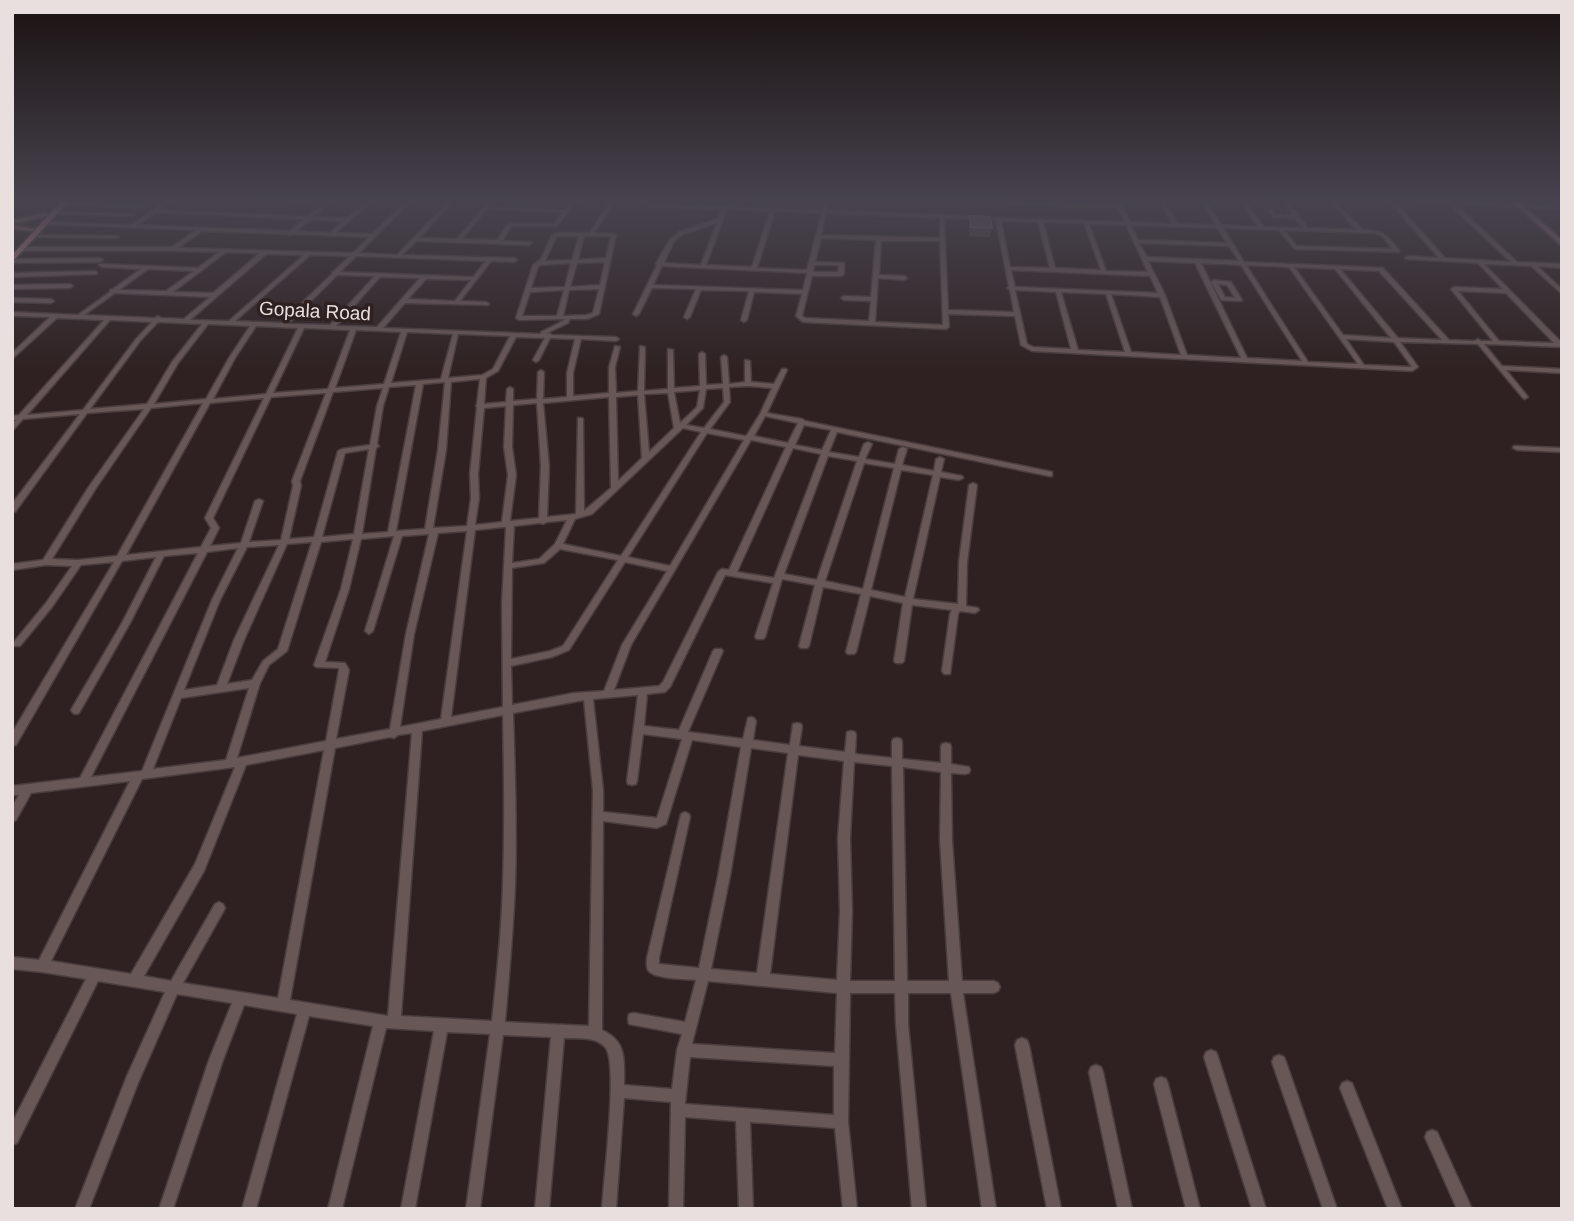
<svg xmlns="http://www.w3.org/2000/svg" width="1574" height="1221" font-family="Helvetica,sans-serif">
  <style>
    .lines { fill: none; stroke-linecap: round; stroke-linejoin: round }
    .street-tunnel { stroke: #4b3e3e; stroke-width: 5; stroke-dasharray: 5 2.5; stroke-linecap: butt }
    .street-casing { stroke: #493d3e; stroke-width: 3 }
    .secondary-casing { stroke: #493d3e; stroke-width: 4 }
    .primary-casing { stroke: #493d3e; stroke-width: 4 }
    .street { fill: #685757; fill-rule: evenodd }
    .secondary { fill: #906b6c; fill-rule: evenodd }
    .primary { fill: #b77f82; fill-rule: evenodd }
    .wall { fill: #504242 }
    .building { fill: #615353; stroke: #766969; stroke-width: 2 }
    .labels { text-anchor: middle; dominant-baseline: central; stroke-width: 7; stroke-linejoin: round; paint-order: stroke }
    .far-street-label { font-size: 19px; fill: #e9dfdf; stroke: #2f2121 }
  </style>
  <rect width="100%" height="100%" fill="#2f2121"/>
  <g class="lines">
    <!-- street-tunnel -->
    <path class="street-tunnel" d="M1270 210H1283"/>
    <!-- street casing -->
    <g class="street-casing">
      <g id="street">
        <path d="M166 201H172L160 210 308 217 323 204 293 201H331L313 217 347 218 367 201H372L335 233 372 234 406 201H411L359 253 397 255 449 201H454L419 238 457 239 489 201H494L490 207 565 210 571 201H576L557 226H511L502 241 531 242 532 243 529 245 416 241 402 255 514 258 517 260 514 262 491 261 460 301 486 302 489 304 488 305 405 303 383 328 541 334V332L563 321 564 319 519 320 516 318 533 265 541 259 552 235 558 233H590L610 201H615L594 233 614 234 616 235 599 314 587 319H570L568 323 545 334 549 333 552 335 616 337 619 339 616 341 581 339 573 373V396L609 393V367L615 346 620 347 615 367 616 393 638 391 640 346 645 347 644 391 668 389V349L673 350 674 388 700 386 699 354 702 352 705 354 706 385 723 384 721 357 724 355 727 357 729 384 745 382V360L750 361 751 382 774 384 782 369H786L787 370 767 413 802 419 805 421 1052 472V476H1049L837 432 829 452 859 457 864 444 868 442 872 444 865 459 895 464 899 449 903 447 907 449 902 465 934 471 936 459 940 457 944 459 941 472 962 476 963 478 959 480 940 477 913 599 958 604 959 562 969 485 973 483 977 485 967 562 966 606 978 608 979 610 975 613 960 611 958 614 950 674H944L942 671 950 614 952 610 912 605 904 661 902 663H896L894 661 903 603 870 596 856 652 854 654H848L846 652 861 594 823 587 809 646 807 648H801L799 646 815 585 782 579 765 637 763 639H757L755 637 773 583 725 575 670 687 665 692 647 694 644 726 679 730 713 651 715 649H721L723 651 688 732 743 739 748 718 751 717 754 718 756 721 753 740 790 745 793 724 797 723 801 724 802 727 799 746 845 752 847 732 851 731 855 732 856 735 855 754 892 758V742L893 739 897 738 901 739 902 742V759L941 763V747L942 744 946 743 950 744 951 747V764L969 767 970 770 969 773 965 774 951 773 952 840 962 981H994L998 983 1000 987 998 991 994 993H963L996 1209H982L951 993H908V1024L926 1209H912L896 1024 895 993H850L848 1122 857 1209H843L835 1128 750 1122 753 1209H739L736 1121 685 1117 683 1209H669L671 1102 624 1098 616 1209H602C603 1184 619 1061 605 1047 595 1036 578 1039 564 1038L549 1209H535L551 1037 503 1035 480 1209H466L490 1034 447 1032 415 1209H401L434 1031 386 1028 342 1209H328L373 1026 309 1016 256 1209H242L297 1014 244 1005 223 1060 173 1209H159L209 1060 232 1003 177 994 138 1083 89 1209H75L127 1076 165 992 98 981 17 1143 12 1145V1123L86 979 42 972 12 969V957L39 960 130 781 31 793 16 820 12 822V807L19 795H12V786L80 778 198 553 164 556 130 623 79 713 76 714 73 713 71 710 122 623 156 557 122 561 16 745 12 746V733L114 562 81 565 52 607 20 646H14L12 644 14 642 46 603 72 566 46 565 12 570V564L43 560 88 488 144 409 87 413 15 512H12V504L80 414 23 419 14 429 12 430V423L16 420H12V416L19 415 104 320 57 318 12 359V353L50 317 12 316V312L78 315 110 292V290L113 289 141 269 102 267 99 265 100 264 198 268 219 252 173 251H22L19 249 22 247H172L196 230 44 224 42 223 44 222 131 225ZM487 209 563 212 554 224H508L497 240 462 239ZM156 212 304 219 290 231 137 225ZM310 220 343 221 330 233 296 231ZM202 231 288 234 290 235 293 234 369 237 353 253 178 248ZM559 236H579L572 260 545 261 556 237ZM584 236H611L606 258 578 260ZM226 252 260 253 213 293 173 292ZM266 254 304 255 229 321 190 320ZM310 255 350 256 334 271 332 272V274L281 323 235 321ZM356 256 486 261 473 277 340 272ZM605 262 600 285 570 287 577 263ZM571 263 565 287 531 288 538 266 540 265ZM148 269 194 271 166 291 119 290ZM337 275 375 276 330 325 288 324ZM380 277 420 278 377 327 336 326ZM426 279 471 280 455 301 408 299ZM599 289 593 313 586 315 563 316 569 290ZM564 290 557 316H522L530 292ZM115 293 210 297 184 319 161 318 158 316 155 318 84 315ZM110 320 152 322 136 339 83 410 27 415ZM158 322 202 324 172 362 147 404 90 409 140 341ZM208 324 250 326 229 358 206 399 154 404 178 363ZM256 326 298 328 266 394 213 399 235 358ZM304 328 350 330 328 389 273 393ZM356 330 401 332 384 384 335 388ZM407 332 453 334 441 379 391 383ZM458 334 510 336 493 369 482 375 448 378ZM516 337 545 338 533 360 536 362 539 360 550 338 575 339 567 373V397L543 399 544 372 541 370 538 372 537 399 513 401V389L510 387 507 389 506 402 484 404 486 378 498 371ZM480 379 477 404 476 406 477 407 470 474 471 498 467 526 433 528 446 450 451 382ZM445 382 438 450 425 529 396 531 423 384ZM416 385 388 532 362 534 376 448 379 446 377 444 383 406 389 387ZM748 386 772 388 760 414 747 435 745 436 710 429 730 402 729 387ZM383 388 377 406 370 445 342 449 338 451 314 537 289 539 301 486 300 481 333 392ZM723 388 724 402 704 428 686 425 703 408 706 389ZM700 390 697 407 680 423 674 392ZM326 393 292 481 293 486 281 540 249 542 263 501 259 499 255 501 241 543 210 546 219 528 213 518 271 397ZM668 393 674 428 649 452 644 394ZM638 395 642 458 618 481 616 397ZM609 397 611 488 584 511 583 419 582 418H578L576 514 547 517 549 466 543 403ZM264 398 205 518 211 528 201 547 126 555 210 403ZM203 403 117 556 78 560 52 559 96 488 151 408ZM537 403 541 466 539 518 510 521 516 475 512 447 513 405ZM506 406 504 447 508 475 502 522 475 525 479 498 478 474 484 408ZM765 416 798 423 788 443 754 436ZM804 425 831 430 822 450 795 445ZM683 428 701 432 621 556 563 544 575 519 592 514ZM707 433 744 440 670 566 628 557ZM751 440 786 447 729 570 722 569 718 572 663 682 659 686 614 690 631 645ZM793 448 821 454 774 578 737 572ZM369 449 354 534 322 537 345 453ZM828 456 857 461 817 580 784 574ZM864 463 894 468 863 589 825 581ZM901 470 933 475 905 597 871 590ZM567 520 555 544 539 559 512 563 514 526 540 523 543 524 547 522ZM504 527H506L502 603 503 707 451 717 475 530ZM467 531 441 719 400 727 414 634 438 533ZM429 534 406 634 390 729 336 739 349 670 345 663 325 662 349 589 361 539 394 536 365 631 369 634 373 631 402 536ZM353 539 341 589 314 665 316 667 339 668V670L326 741 237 758 260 683 269 665 287 651 321 542ZM312 542 278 649 263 661 252 680 227 684 244 640 287 544ZM279 545 234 640 217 685 184 690 220 600 247 547ZM238 548 212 600 142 771 91 777 207 552ZM560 549 618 560 563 646 550 651 511 659 512 568 544 563ZM625 562 667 571 622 645 604 691 574 693 512 705 511 666 552 657 569 650ZM249 688 226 760 153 769 181 698ZM638 695 627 781 628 784 632 785 636 784 637 781 643 734 682 739 657 818 603 812V790L593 699ZM584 700 593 790 589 1026 505 1022C509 977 513 932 515 886 517 829 515 771 513 713ZM503 715C504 770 505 826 503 882 502 928 497 975 492 1021L401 1016 422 731ZM412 733 388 1016 290 1000 335 748 390 737 394 738 398 735ZM692 740 741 747 718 876 699 968 659 964V958L690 817 689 814 685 812 681 814 647 958C647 961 646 967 648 970 653 979 685 979 696 980L685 1022 634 1013 629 1014 628 1019 629 1024 634 1025 682 1034 677 1050 672 1089 624 1085C624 1071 626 1050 616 1040 612 1035 606 1032 602 1030L603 821 657 828 666 824ZM751 748 788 753 757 973 711 969 730 876ZM324 750 278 998 183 983 223 912 225 908 223 904 219 902 215 904 171 981 144 976 204 871 246 765ZM798 755 844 761 838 838 840 911 837 980 770 974ZM854 762 892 766 895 981H850L852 911 850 838ZM235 767 195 864 131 974 51 961 142 779ZM903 767 941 772 940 840 949 981H907ZM708 981 837 993 835 1053 692 1044ZM690 1057 834 1066V1115L685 1104Z"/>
        <path d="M640 201H646L649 204 705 207 707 206 822 210 825 201H829L827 210 983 217V219H981L944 218 948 310 1014 312 1010 290 1007 288 1009 287 996 220H993V218L1125 222 1118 208 1011 204H1009V202L1117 206 1115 201H1120L1130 222 1172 224 1160 201H1165L1177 224 1216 225 1201 201H1206L1221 225 1258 227 1240 201H1245L1264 227 1303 228 1295 218 1273 217 1268 210 1272 209 1276 215H1293L1282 201H1287L1308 228 1357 230 1329 201H1334L1363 230C1384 231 1386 234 1399 250V252L1295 249 1279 230 1223 228 1244 262 1383 268 1449 340 1475 341 1478 339 1481 341H1493L1451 289 1454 287 1503 289 1478 263 1406 259 1405 258 1408 256 1439 258 1389 201H1394L1445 258 1511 262 1449 204 1422 201H1459L1519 205H1521V207L1455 204 1517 262 1562 264V268L1537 266 1562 289V294L1531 266 1484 264 1562 343V347L1484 344 1502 366 1562 369V373L1506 370 1528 397 1525 399 1523 398 1478 344 1400 342 1418 367 1412 371 1032 351 1021 345 1015 316 948 314 949 327 946 329 803 322 796 316 802 294 754 292 747 320 744 322 741 320 749 291 701 290 690 317 687 319 684 317 696 289 652 288 639 314 636 316 633 314 657 265 656 264 670 239 679 232 718 219 722 209H714L712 210 648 206ZM727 209 770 211 752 267 706 265ZM775 211 822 213 807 270 757 268ZM826 213 940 218V238L821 235ZM1001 221 1038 222 1050 268 1010 267ZM1043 222 1084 223 1101 270 1055 268ZM717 223 701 265 664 263 674 241 683 234ZM1089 224 1126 225 1148 272 1106 271ZM1131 225 1218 228 1227 243 1138 240ZM1284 230 1375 233 1381 235 1393 249 1296 246ZM821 238 876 240 871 297 844 296 841 298 844 300 871 301 869 321 805 318 802 316 812 276H841L844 274V263L815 262ZM881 241H940L943 325 875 322 878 278 904 280 907 278 904 276 879 275ZM1139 243 1229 246 1239 261 1147 257ZM1148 261 1195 263 1241 358 1187 355 1165 295ZM1201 263 1241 265 1302 361 1247 358ZM814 265H839L838 272H813ZM1246 265 1289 267 1358 364 1308 362ZM662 266 807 273 803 290 653 285ZM1294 267 1335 269 1391 338 1343 335ZM1340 269 1379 271 1442 340 1398 338ZM1011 270 1150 276 1158 293 1015 287ZM1015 290 1056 292 1071 349 1033 347 1027 344ZM1458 291 1506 293 1554 343 1499 341ZM1061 292 1106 294 1125 352 1078 350ZM1111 294 1160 297 1181 355 1131 352ZM1346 339 1394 342 1412 367 1364 365Z"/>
        <path d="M63 203 144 205 146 206 144 207 61 205V204Z"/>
        <path d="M1523 205 1562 208V210L1525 207H1523Z"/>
        <path d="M54 212 133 214 135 215 133 216 52 214V212Z"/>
        <path d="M33 235 117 236 119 237 117 238 31 237V236Z"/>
        <path d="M12 259 100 258 103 260 100 262 12 263Z"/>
        <path d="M95 271 97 272V274L12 277V273Z"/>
        <path d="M1214 280 1231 282 1242 300 1241 301 1221 300 1211 282ZM1218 284 1227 285 1235 298 1225 297Z"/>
        <path d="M12 285 70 284 73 286 70 288 12 289Z"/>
        <path d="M12 298 51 299 54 301 51 303 12 302Z"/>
        <path d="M1514 446 1562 448V452L1517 450 1513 448Z"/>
        <path d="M1022 1038 1027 1040 1029 1045 1061 1209H1047L1015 1045 1017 1040Z"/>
        <path d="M1211 1050 1216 1052 1218 1057 1266 1209H1252L1204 1057 1206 1052Z"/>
        <path d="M1279 1055 1284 1057 1286 1062 1337 1209H1323L1272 1062 1274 1057Z"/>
        <path d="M1096 1065 1101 1067 1103 1072 1132 1209H1118L1089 1072 1091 1067Z"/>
        <path d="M1161 1077 1166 1079 1168 1084 1200 1209H1186L1154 1084 1156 1079Z"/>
        <path d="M1347 1081 1352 1083 1402 1209H1388L1340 1088 1342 1083Z"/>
        <path d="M1432 1130 1437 1132 1472 1209H1457L1425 1137 1427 1132Z"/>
      </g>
    </g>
    <!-- secondary casing -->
    <g class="secondary-casing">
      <g id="secondary">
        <path d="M1511 201H1518L1562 240V246Z"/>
        <path d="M45 213 48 215 47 216 12 224V220Z"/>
        <path d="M12 225 35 229 32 231 12 229Z"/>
      </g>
    </g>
    <!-- primary casing -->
    <g class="primary-casing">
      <path id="primary" d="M62 201H69L12 262V255Z"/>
    </g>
    <!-- street -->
    <use href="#street" class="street"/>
    <!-- secondary -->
    <use href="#secondary" class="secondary"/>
    <!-- primary -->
    <use href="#primary" class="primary"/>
  </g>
  <!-- wall -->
  <path class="wall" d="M970 216 992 228 990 237 969 236V225Z"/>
  <!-- building -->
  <path class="building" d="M970 216 990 217 992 228 971 227Z"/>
  <!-- sky -->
  <linearGradient id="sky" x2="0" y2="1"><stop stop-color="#1a1212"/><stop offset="0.54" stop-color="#47434e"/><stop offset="1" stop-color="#47434e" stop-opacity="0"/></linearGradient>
  <rect width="1574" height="372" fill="url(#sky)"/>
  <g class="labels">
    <!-- far-street labels -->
    <g class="far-street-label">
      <text transform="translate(315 311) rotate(3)">Gopala Road</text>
    </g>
  </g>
  <!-- border -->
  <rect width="1574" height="1221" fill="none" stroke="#e9dfdf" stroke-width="28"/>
</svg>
